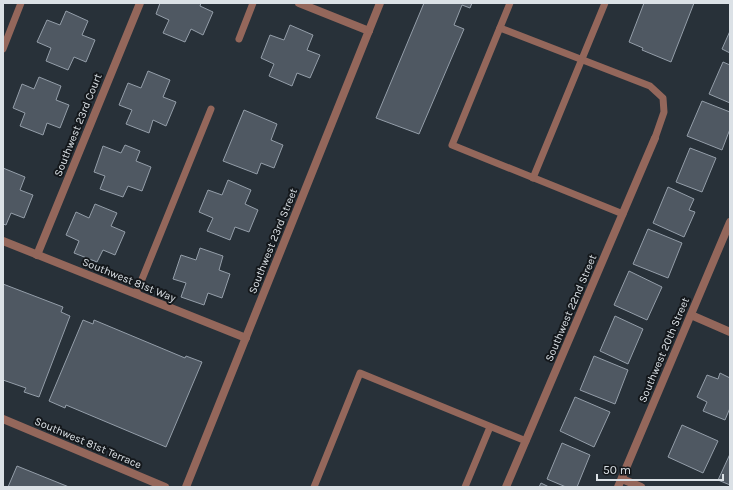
<svg xmlns="http://www.w3.org/2000/svg" width="733" height="490" font-family="Karla,sans-serif">
  <style>
    .building { fill: #4f5862; stroke: #949ea9 }
    .lines { fill: none; stroke-linecap: round; stroke-linejoin: round }
    .lane { stroke: #94675b; stroke-width: 7 }
    .street { stroke: #94675b; stroke-width: 8 }
    .labels { text-anchor: middle; dominant-baseline: central; stroke-width: 4; stroke-linejoin: round; paint-order: stroke }
    .street-label { font-size: 11px; fill: #dbe1e6; stroke: #14181c }
  </style>
  <rect width="100%" height="100%" fill="#283139"/>
  <!-- building -->
  <g class="building">
    <path d="M160 3H201L200 6 213 12 203 35 191 29 185 42 163 33 169 20 156 14Z"/>
    <path d="M424 3H472L470 8 462 5 454 25 464 29 419 134 376 118Z"/>
    <path d="M644 3H694L671 62 642 50 643 48 629 42Z"/>
    <path d="M66 11 88 21 82 35 95 40 86 62 74 57 68 70 46 61 51 48 37 42 47 20 60 25Z"/>
    <path d="M290 25 313 35 307 50 320 55 310 78 297 73 292 86 269 76 274 64 261 58 270 35 284 40Z"/>
    <path d="M730 31V53L722 49Z"/>
    <path d="M723 62 730 65V103L709 94Z"/>
    <path d="M148 71 170 80 163 97 176 102 166 126 153 120 149 133 126 124 132 110 119 105 128 83 141 88Z"/>
    <path d="M39 77 61 86 56 100 69 105 60 128 47 123 43 135 20 126 25 113 13 108 22 84 34 89Z"/>
    <path d="M702 101 730 112V129L722 150 687 136Z"/>
    <path d="M244 110 277 124 271 140 283 145 274 168 261 163 257 174 223 161Z"/>
    <path d="M125 145 140 151 136 161 151 167 142 191 128 186 123 197 100 189 105 176 94 172 103 146 121 153Z"/>
    <path d="M690 148 716 158 702 192 676 182Z"/>
    <path d="M3 168 25 177 20 190 33 195 24 218 11 213 6 225 3 224Z"/>
    <path d="M228 180 251 190 245 204 258 210 249 232 235 227 230 240 207 231 213 218 199 212 208 190 222 195Z"/>
    <path d="M668 187 694 199 689 210 695 212 684 237 653 223Z"/>
    <path d="M95 204 117 213 111 226 125 232 115 255 103 250 97 262 74 253 79 241 66 235 76 212 89 218Z"/>
    <path d="M648 229 682 243 668 278 633 264Z"/>
    <path d="M200 248 223 256 219 270 230 274 222 298 208 293 204 305 181 297 186 283 173 279 181 255 196 260Z"/>
    <path d="M629 271 662 287 647 320 614 305Z"/>
    <path d="M3 284 63 307 61 312 70 316 39 397 24 392 26 388 3 380Z"/>
    <path d="M615 316 643 329 628 364 600 351Z"/>
    <path d="M83 320 93 324 94 320 185 358 186 356 202 362 166 447 66 405 65 408 49 401Z"/>
    <path d="M594 356 628 370 615 404 580 390Z"/>
    <path d="M720 373 730 378V408L725 420 703 411 707 402 697 397 707 375 718 379Z"/>
    <path d="M575 397 610 412 594 447 560 431Z"/>
    <path d="M682 425 718 441 703 473 668 457Z"/>
    <path d="M562 443 590 455 577 487H566L547 479Z"/>
    <path d="M730 454V485L718 480Z"/>
    <path d="M17 466 69 487H8Z"/>
    <path d="M541 483 549 487H539Z"/>
  </g>
  <g class="lines">
    <!-- lane -->
    <g class="lane">
      <path d="M510 3 452 145 623 214"/>
      <path d="M500 28 650 86 663 98 664 112 655 138"/>
      <path d="M239 39 253 3"/>
      <path d="M3 49 21 3"/>
      <path d="M533 178 605 3"/>
      <path d="M136 294 211 109"/>
      <path d="M314 487 360 373 526 441"/>
      <path d="M465 487 490 427"/>
    </g>
    <!-- street -->
    <g class="street">
      <path d="M299 3 369 31"/>
      <path d="M3 241 246 338"/>
      <path d="M37 255 140 3"/>
      <path d="M691 315 730 332"/>
      <path d="M3 419 165 487"/>
      <path d="M622 479 641 487"/>
      <path d="M186 487 380 3"/>
      <path d="M506 487 655 138"/>
      <path d="M618 487 730 222"/>
    </g>
  </g>
  <g class="labels">
    <!-- street labels -->
    <g class="street-label">
      <text transform="translate(78 125) rotate(-68)">Southwest 23rd Court</text>
      <text transform="translate(273 241) rotate(-68)">Southwest 23rd Street</text>
      <text transform="translate(129 280) rotate(22)">Southwest 81st Way</text>
      <text transform="translate(571 308) rotate(-67)">Southwest 22nd Street</text>
      <text transform="translate(664 350) rotate(-67)">Southwest 20th Street</text>
      <text transform="translate(88 443) rotate(23)">Southwest 81st Terrace</text>
    </g>
  </g>
  <!-- border -->
  <rect width="733" height="490" fill="none" stroke="#dbe1e6" stroke-width="8"/>
  <!-- scale -->
  <path d="M597 474v6h126v-6" fill="none" stroke="#dbe1e6" stroke-width="2"/>
  <text x="603" y="474" font-size="12" fill="#dbe1e6" stroke="#14181c" stroke-width="3" paint-order="stroke">50 m</text>
</svg>
